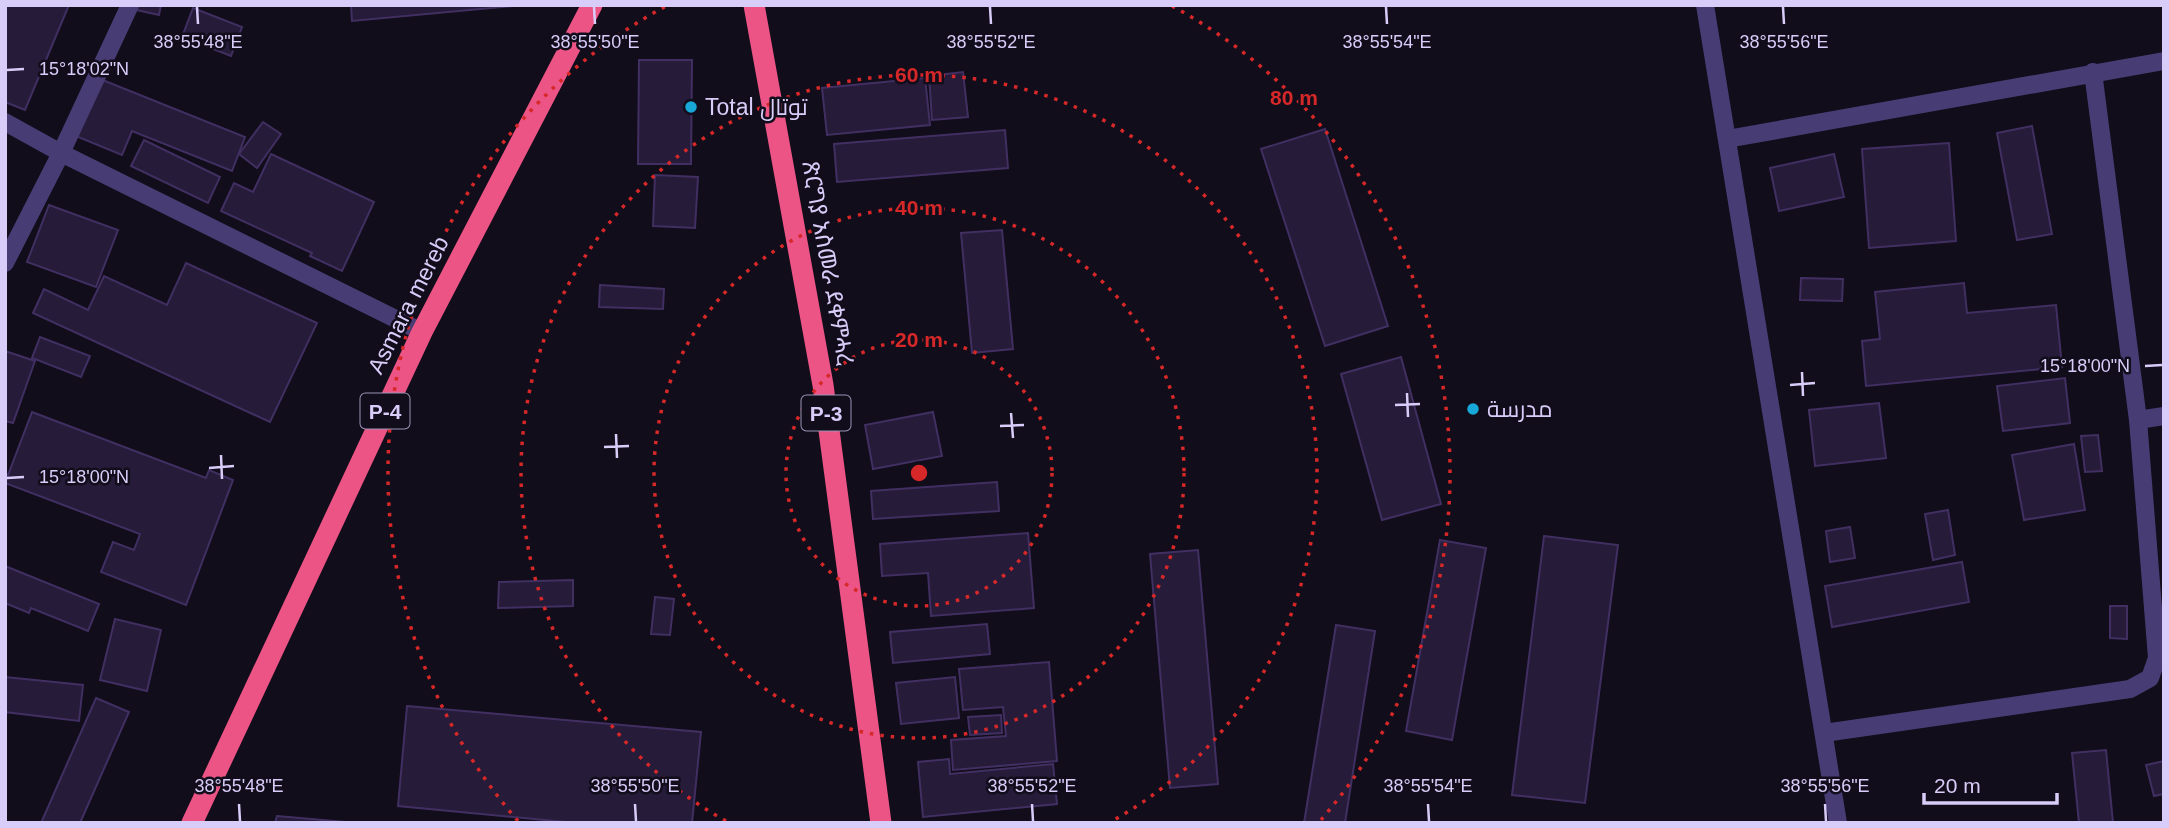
<svg xmlns="http://www.w3.org/2000/svg" width="2169" height="828" font-family="Helvetica,Cairo,'Noto Sans Ethiopic',sans-serif">
  <style>
    .building { fill: #261b39; stroke: #412f62; stroke-width: 2 }
    .lines { fill: none; stroke-linecap: round; stroke-linejoin: round }
    .minor { stroke: #473d74; stroke-width: 18 }
    .highway { stroke: #ec5486; stroke-width: 21 }
    .ticks { fill: none; stroke: #d8ccf9; stroke-width: 2.5 }
    .ring { fill: none; stroke: #d62828; stroke-width: 3.5; stroke-dasharray: 3.5 7 }
    .poi-dot { fill: #18a8d8; stroke: #110d1a; stroke-width: 2.5 }
    .labels { text-anchor: middle; dominant-baseline: central; stroke-width: 5; stroke-linejoin: round; paint-order: stroke }
    .shield { fill: #110d1a; stroke: #9c93b6; stroke-width: 2 }
    .shield-label { font-size: 21px; font-weight: bold; fill: #d8ccf9 }
    .poi-label { font-size: 23px; fill: #d8ccf9; stroke: #110d1a; text-anchor: start }
    .street-label { font-size: 23px; fill: #d8ccf9; stroke: #110d1a }
    .ticks-label { font-size: 18px; text-anchor: middle; fill: #d8ccf9; stroke: #110d1a; stroke-width: 5; stroke-linejoin: round; paint-order: stroke }
    .centre { fill: #d62828; stroke: #110d1a; stroke-width: 3.5 }
    .ring-label { font-size: 21px; text-anchor: middle; font-weight: bold; fill: #d62828; stroke: #110d1a; stroke-width: 5; stroke-linejoin: round; paint-order: stroke }
  </style>
  <rect width="100%" height="100%" fill="#110d1a"/>
  <!-- building -->
  <g class="building">
    <path d="M5 5H69L25 110 5 102Z"/>
    <path d="M133 5H161L159 15 132 9Z"/>
    <path d="M351 5H513V6L352 21Z"/>
    <path d="M193 8 242 27 231 56 182 37Z"/>
    <path d="M639 60H692L691 164H638Z"/>
    <path d="M963 72 968 117 932 120 929 76Z"/>
    <path d="M90 75 245 137 232 171 132 131 122 155 66 132Z"/>
    <path d="M925 78 930 125 827 135 822 88Z"/>
    <path d="M263 122 281 134 257 168 239 154Z"/>
    <path d="M2032 126 2052 234 2017 240 1997 133Z"/>
    <path d="M1325 129 1388 326 1325 346 1261 149Z"/>
    <path d="M1005 130 1008 168 837 182 834 144Z"/>
    <path d="M144 140 220 177 208 203 131 166Z"/>
    <path d="M1949 143 1956 241 1869 248 1862 149Z"/>
    <path d="M271 154 374 202 342 271 310 256 312 253 221 211 234 183 253 192Z"/>
    <path d="M1834 154 1844 197 1779 211 1770 168Z"/>
    <path d="M655 175 698 177 695 228 653 226Z"/>
    <path d="M49 205 118 230 96 287 27 262Z"/>
    <path d="M1002 230 1013 349 972 353 961 233Z"/>
    <path d="M186 263 317 323 270 422 33 313 44 289 88 310 104 276 167 305Z"/>
    <path d="M1801 278 1843 279 1842 301 1800 300Z"/>
    <path d="M1964 283 1967 313 2056 305 2062 367 1866 386 1862 341 1880 339 1875 292Z"/>
    <path d="M600 285 664 289 663 309 599 307Z"/>
    <path d="M40 337 90 356 81 377 32 358Z"/>
    <path d="M5 351 35 361 13 423 5 421Z"/>
    <path d="M1401 357 1441 504 1382 520 1341 374Z"/>
    <path d="M2065 378 2070 423 2003 431 1997 386Z"/>
    <path d="M1879 403 1886 458 1815 466 1809 410Z"/>
    <path d="M32 412 206 478 209 470 233 480 186 605 101 572 113 542 134 550 140 534 5 483Z"/>
    <path d="M933 412 942 456 873 469 865 425Z"/>
    <path d="M2098 435 2102 471 2085 472 2081 436Z"/>
    <path d="M2074 444 2085 510 2024 520 2012 455Z"/>
    <path d="M997 482 999 511 873 519 871 491Z"/>
    <path d="M1948 510 1955 555 1933 560 1925 514Z"/>
    <path d="M1850 527 1855 558 1830 562 1826 531Z"/>
    <path d="M1028 533 1034 608 931 616 928 573 882 576 880 544Z"/>
    <path d="M1544 536 1618 545 1585 803 1512 795Z"/>
    <path d="M1440 540 1486 548 1452 740 1406 731Z"/>
    <path d="M1198 550 1218 784 1170 788 1150 554Z"/>
    <path d="M1962 562 1969 602 1832 627 1825 586Z"/>
    <path d="M5 566 99 604 88 631 31 608 29 613 5 603Z"/>
    <path d="M573 580V606L498 608 499 582Z"/>
    <path d="M655 597 674 599 670 635 651 634Z"/>
    <path d="M2110 606H2127V639L2110 638Z"/>
    <path d="M115 619 161 630 147 691 100 680Z"/>
    <path d="M987 624 990 654 893 663 890 632Z"/>
    <path d="M1336 625 1375 631 1345 823H1304Z"/>
    <path d="M1049 662 1057 761 953 770 951 740 1006 736 1003 707 963 710 959 669Z"/>
    <path d="M5 677 83 685 79 721 5 712Z"/>
    <path d="M955 677 959 718 901 724 896 683Z"/>
    <path d="M96 698 129 712 80 823H41Z"/>
    <path d="M407 706 701 732 692 823H576L398 806Z"/>
    <path d="M1001 715 1002 733 970 735 968 717Z"/>
    <path d="M2106 750 2113 823H2079L2072 753Z"/>
    <path d="M949 759 950 774 1053 764 1057 804 923 817 918 762Z"/>
    <path d="M2164 761V794L2154 796 2146 765Z"/>
    <path d="M277 816 357 823H275Z"/>
  </g>
  <g class="lines">
    <!-- minor -->
    <g class="minor">
      <path d="M1705 5 1838 823"/>
      <path d="M5 122 61 153 422 332"/>
      <path d="M1727 139 2164 61"/>
      <path d="M5 263 61 153 130 5"/>
      <path d="M2138 420 2164 416"/>
      <path d="M1824 733 2130 689 2150 678 2157 658 2138 420 2093 72"/>
    </g>
    <!-- highway -->
    <g class="highway">
      <path d="M754 5 823 385 881 823"/>
      <path d="M192 823 422 332 592 5"/>
    </g>
  </g>
  <!-- ticks -->
  <path class="ticks" d="M197 7 198 24M594 7 595 24M990 7 991 24M1386 7 1387 24M1783 7 1784 24M7 70 24 69M2145 366 2162 365M1802 372 1803 396M1790 385 1815 383M1407 393 1408 417M1395 405 1420 404M1011 413 1013 438M1000 426 1024 425M616 434 617 458M604 447 629 446M221 455 222 479M209 468 234 466M7 478 24 477M239 804 240 821M635 804 636 821M1032 804 1033 821M1428 804 1429 821M1825 804 1826 821"/>
  <!-- distance rings -->
  <g class="ring">
    <circle cx="919" cy="473" r="133"/>
    <circle cx="919" cy="473" r="265"/>
    <path d="M726 821A398 398 0 1 1 1112 821"/>
    <path d="M518 821A531 531 0 0 1 666 6M1172 6A531 531 0 0 1 1320 821"/>
  </g>
  <!-- markers -->
  <g class="poi-dot">
    <circle cx="691" cy="107" r="7"/>
    <circle cx="1473" cy="409" r="7"/>
  </g>
  <g class="labels">
    <!-- shield labels -->
    <g class="shield">
      <rect x="360.5" y="393.5" width="49" height="35" rx="5"/>
      <rect x="801.5" y="395.5" width="49" height="35" rx="5"/>
    </g>
    <g class="shield-label">
      <text x="385" y="411">P-4</text>
      <text x="826" y="413">P-3</text>
    </g>
    <!-- poi labels -->
    <g class="poi-label">
      <text x="705" y="107">Total توتال</text>
      <text x="1487" y="409">مدرسة</text>
    </g>
    <!-- street labels -->
    <g class="street-label">
      <text transform="translate(828 263) rotate(80)">ጽርግያ አስመራ ደቀምሓረ</text>
      <text transform="translate(408 305) rotate(-63)">Asmara mereb</text>
    </g>
  </g>
  <g class="ticks-label">
    <text x="198" y="48">38°55'48"E</text>
    <text x="595" y="48">38°55'50"E</text>
    <text x="991" y="48">38°55'52"E</text>
    <text x="1387" y="48">38°55'54"E</text>
    <text x="1784" y="48">38°55'56"E</text>
    <text x="84" y="75">15°18'02"N</text>
    <text x="2085" y="372">15°18'00"N</text>
    <text x="84" y="483">15°18'00"N</text>
    <text x="239" y="792">38°55'48"E</text>
    <text x="635" y="792">38°55'50"E</text>
    <text x="1032" y="792">38°55'52"E</text>
    <text x="1428" y="792">38°55'54"E</text>
    <text x="1825" y="792">38°55'56"E</text>
  </g>
  <circle cx="919" cy="473" r="10" class="centre"/>
  <g class="ring-label">
    <text x="919" y="82">60 m</text>
    <text x="1294" y="105">80 m</text>
    <text x="919" y="215">40 m</text>
    <text x="919" y="347">20 m</text>
  </g>
  <!-- border -->
  <rect width="2169" height="828" fill="none" stroke="#d8ccf9" stroke-width="14"/>
  <!-- scale -->
  <path d="M1924 793v10h133v-10" fill="none" stroke="#d8ccf9" stroke-width="3.5"/>
  <text x="1934" y="793" font-size="21" fill="#d8ccf9" stroke="#110d1a" stroke-width="5" paint-order="stroke">20 m</text>
</svg>
